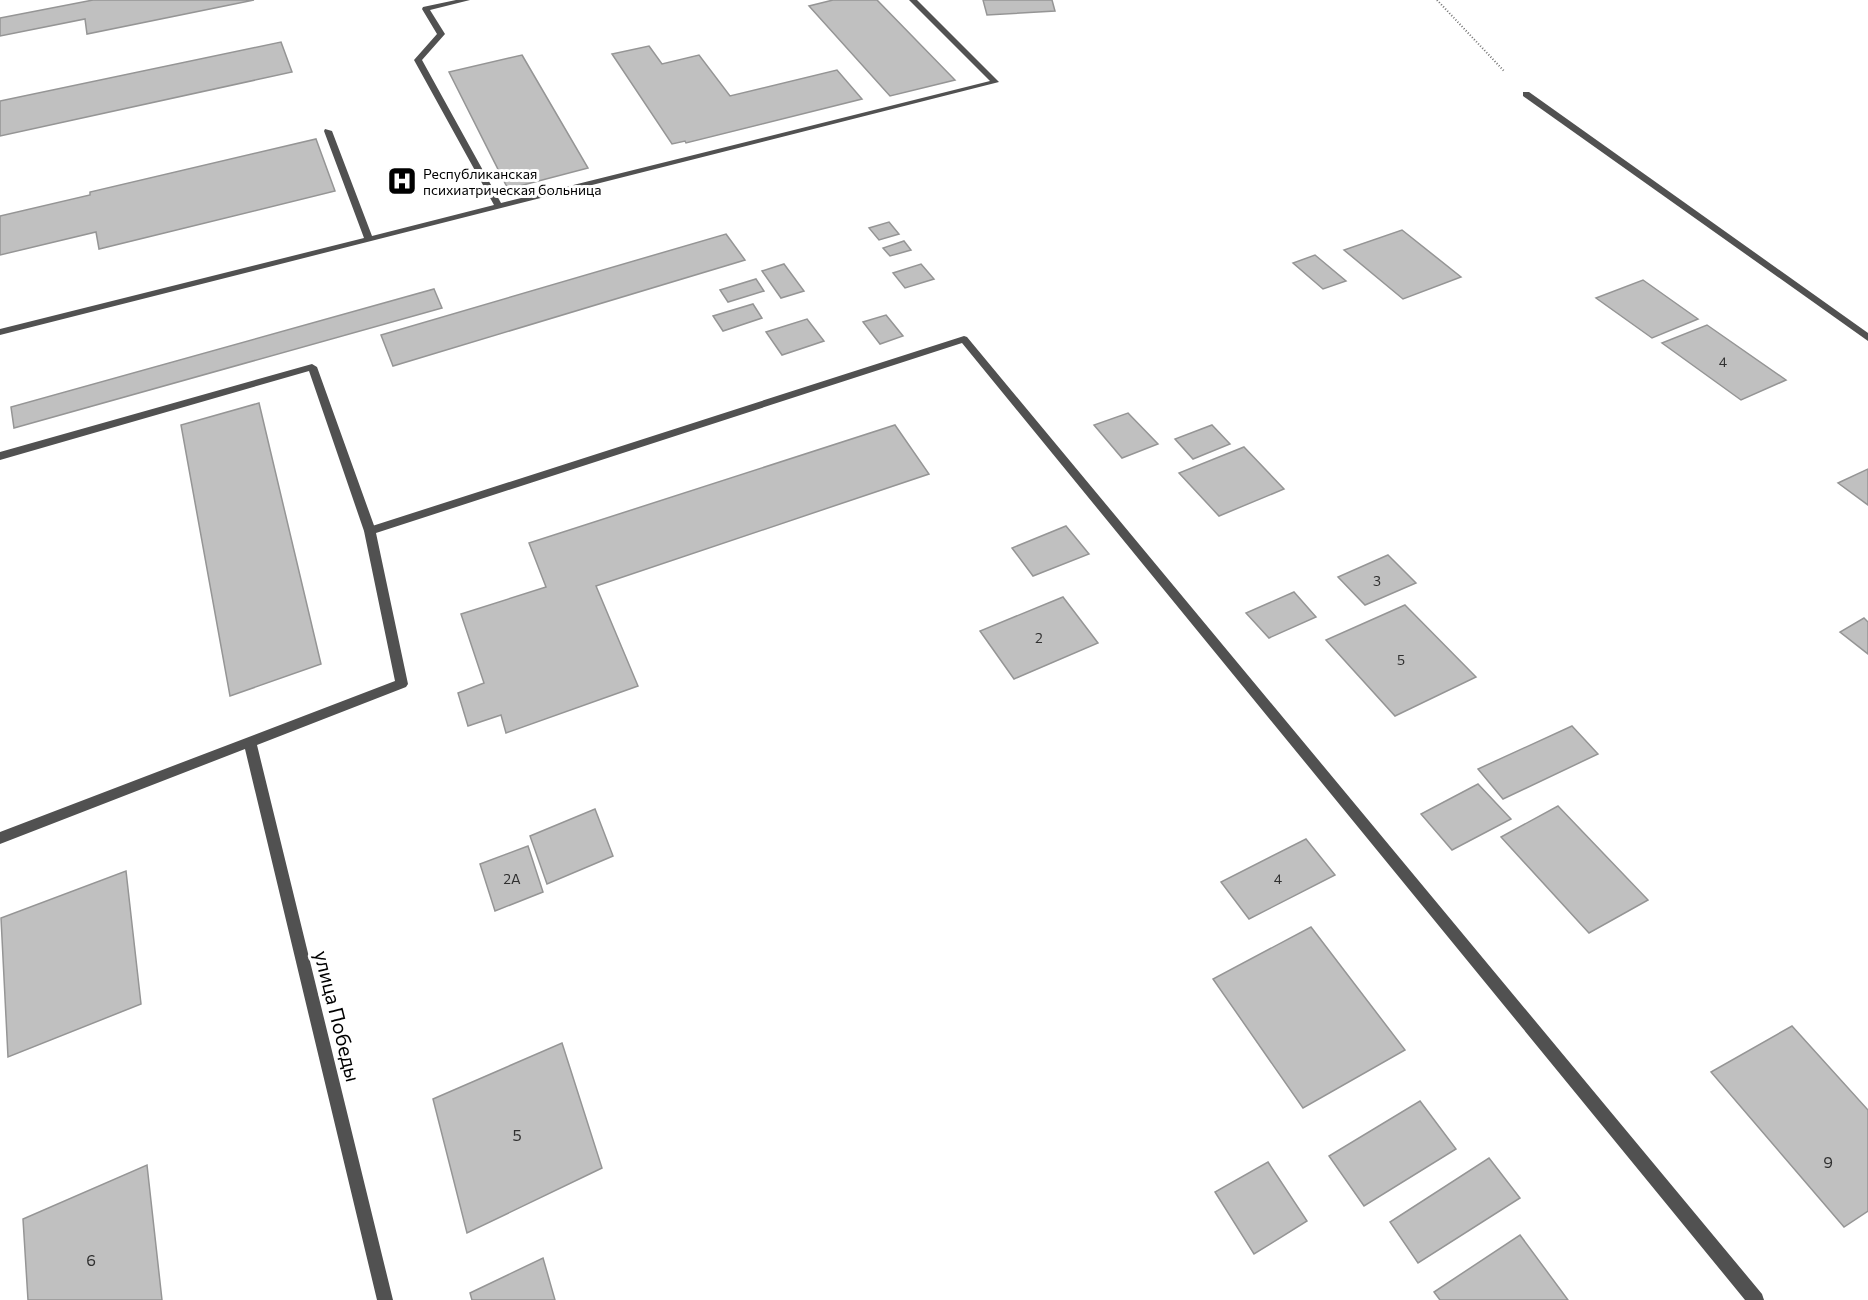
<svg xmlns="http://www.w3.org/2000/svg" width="1868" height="1300" font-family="Commissioner,sans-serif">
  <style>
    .building { fill: #c0c0c0; stroke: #959595; stroke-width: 1.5 }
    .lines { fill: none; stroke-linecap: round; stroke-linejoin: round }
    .path { stroke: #737373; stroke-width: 2; stroke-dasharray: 1 2; stroke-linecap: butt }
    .lane { fill: #515151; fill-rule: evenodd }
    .street { fill: #515151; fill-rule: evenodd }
    .labels { text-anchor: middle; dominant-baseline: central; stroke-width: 6; stroke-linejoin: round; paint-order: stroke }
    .far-poi-label { font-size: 14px; fill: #000; stroke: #fff; text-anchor: start }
    .number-label { font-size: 14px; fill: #303030 }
    .near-number-label { font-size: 16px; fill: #303030 }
    .near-street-label { font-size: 20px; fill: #000; stroke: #fff }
  </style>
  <rect width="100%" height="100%" fill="#fff"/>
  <!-- building -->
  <g class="building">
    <path d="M93 0H254L87 34 85 19 0 36V18Z"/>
    <path d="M833 0H877L955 80 890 96 809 6Z"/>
    <path d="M983 0H1052L1055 11 987 15Z"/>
    <path d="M281 42 292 72 0 136V101Z"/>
    <path d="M649 46 662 64 699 55 730 96 837 70 862 99 686 143 685 141 672 144 612 54Z"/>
    <path d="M522 55 588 168 508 189 449 72Z"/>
    <path d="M316 139 335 191 99 249 96 232 0 255V216L90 195V192Z"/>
    <path d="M889 222 899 234 879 240 869 228Z"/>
    <path d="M1402 230 1461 277 1403 299 1344 250Z"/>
    <path d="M726 234 745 260 393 366 381 335Z"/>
    <path d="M904 241 911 250 890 256 883 248Z"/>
    <path d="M1315 255 1346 281 1323 289 1293 263Z"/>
    <path d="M784 264 804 291 781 298 762 271Z"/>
    <path d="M921 264 934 279 905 288 893 273Z"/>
    <path d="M756 279 764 291 728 302 720 290Z"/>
    <path d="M1643 280 1698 319 1652 338 1596 298Z"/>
    <path d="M434 289 442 308 14 428 11 407Z"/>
    <path d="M753 304 762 318 723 331 713 316Z"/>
    <path d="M886 315 903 336 880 344 863 322Z"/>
    <path d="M807 319 824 341 782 355 766 332Z"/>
    <path d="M1707 325 1786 380 1741 400 1662 343Z"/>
    <path d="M259 403 321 664 230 696 181 425Z"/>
    <path d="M1128 413 1158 444 1122 458 1094 425Z"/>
    <path d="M895 425 929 474 596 586 638 686 506 733 501 715 468 726 458 693 484 683 461 614 546 587 529 543Z"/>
    <path d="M1212 425 1230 444 1193 459 1175 439Z"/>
    <path d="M1244 447 1284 489 1219 516 1179 473Z"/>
    <path d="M1868 469V505L1838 483Z"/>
    <path d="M1066 526 1089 554 1033 576 1012 548Z"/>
    <path d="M1388 555 1416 583 1365 605 1338 577Z"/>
    <path d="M1294 592 1316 617 1269 638 1246 613Z"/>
    <path d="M1063 597 1098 643 1014 679 980 631Z"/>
    <path d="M1405 605 1476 677 1395 716 1326 640Z"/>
    <path d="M1864 618 1868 622V654L1840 632Z"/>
    <path d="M1572 726 1598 754 1503 799 1478 769Z"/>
    <path d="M1478 784 1511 819 1452 850 1421 814Z"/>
    <path d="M1558 806 1648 900 1589 933 1501 837Z"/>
    <path d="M595 809 613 856 547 884 530 836Z"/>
    <path d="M1306 839 1335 875 1249 919 1221 882Z"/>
    <path d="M528 846 543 892 495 911 480 864Z"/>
    <path d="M126 871 141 1004 8 1057 1 918Z"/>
    <path d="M1311 927 1405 1050 1303 1108 1213 979Z"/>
    <path d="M1792 1026 1868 1110V1211L1844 1227 1711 1072Z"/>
    <path d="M562 1043 602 1168 467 1233 433 1099Z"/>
    <path d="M1420 1101 1456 1149 1364 1206 1329 1156Z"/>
    <path d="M1489 1158 1520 1198 1418 1263 1390 1222Z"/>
    <path d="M1268 1162 1307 1221 1254 1254 1215 1192Z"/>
    <path d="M147 1165 162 1300H28L23 1219Z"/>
    <path d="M1520 1235 1568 1300H1440L1434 1292Z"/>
    <path d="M543 1258 555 1300H472L470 1293Z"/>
  </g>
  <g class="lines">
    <!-- path -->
    <path class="path" d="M1437 0 1504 71"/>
    <!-- lane -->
    <g class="lane">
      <path d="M456 0H470L430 10 445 34 422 60 501 203 990 81 909 0H917L999 82 0 335V329L364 238 324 131 325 129 332 131 372 236 494 205 414 60 437 34 422 9 423 7Z"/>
      <path d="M312 364 317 367 376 531 374 534 370 535 364 531 309 371 0 460V452Z"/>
    </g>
    <!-- street -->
    <g class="street">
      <path d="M1523 92H1529L1868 333V341L1523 96Z"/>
      <path d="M964 336 967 337 1762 1294 1764 1300H1745L962 343 376 533 408 684 406 687 257 745 393 1300H377L245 749 0 844V832L395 681 364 531 366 528Z"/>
    </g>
  </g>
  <!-- icons -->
  <defs>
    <g id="hospital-square" transform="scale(1.5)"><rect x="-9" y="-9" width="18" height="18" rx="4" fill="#000" stroke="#fff"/><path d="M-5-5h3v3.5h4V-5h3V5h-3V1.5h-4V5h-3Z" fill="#fff"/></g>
  </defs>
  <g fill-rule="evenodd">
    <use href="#hospital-square" x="402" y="181"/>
  </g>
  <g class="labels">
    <!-- far-poi labels -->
    <g class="far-poi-label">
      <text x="423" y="173">Республиканская<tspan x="423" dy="16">психиатрическая больница</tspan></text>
    </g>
    <!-- number labels -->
    <g class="number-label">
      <text x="1723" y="361">4</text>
      <text x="1377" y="580">3</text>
      <text x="1039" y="637">2</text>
      <text x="1401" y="659">5</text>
      <text x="512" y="878">2А</text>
      <text x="1278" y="878">4</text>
    </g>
    <!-- near-number labels -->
    <g class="near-number-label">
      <text x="517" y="1134">5</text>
      <text x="1828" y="1161">9</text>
      <text x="91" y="1259">6</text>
    </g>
    <!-- near-street labels -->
    <g class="near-street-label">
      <text transform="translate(338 1016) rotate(76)">улица Победы</text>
    </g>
  </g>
</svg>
